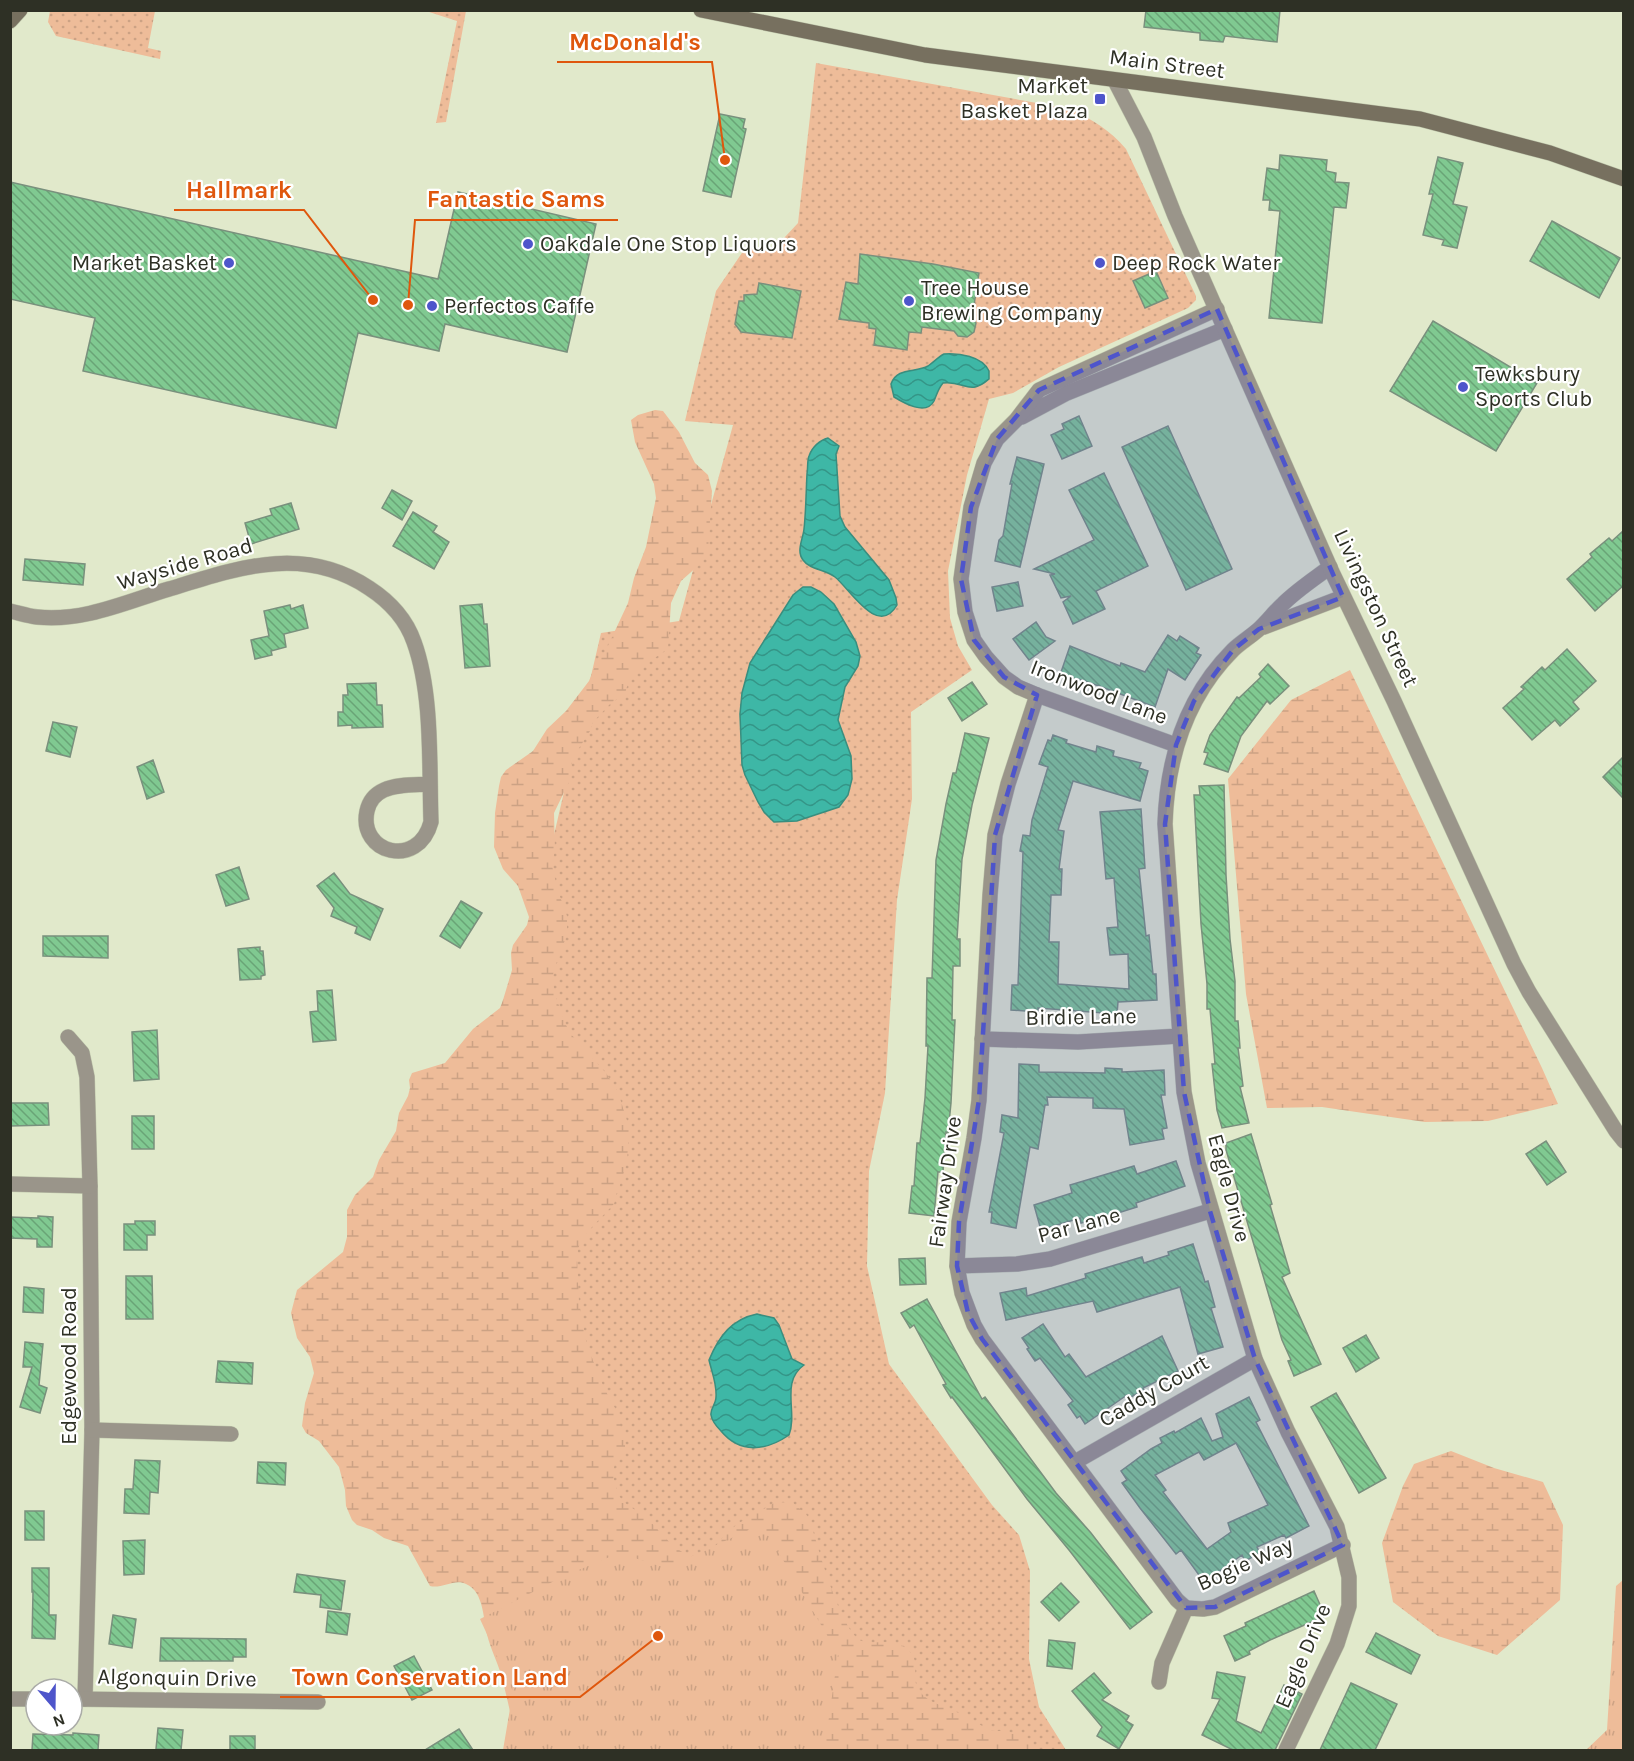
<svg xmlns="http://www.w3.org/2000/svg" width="1634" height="1761" font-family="Karla,sans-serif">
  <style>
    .grass { fill: url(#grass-dots) }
    .wetland { fill: url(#wetland-marsh) }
    .park { fill: url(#park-tufts) }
    .water { fill: url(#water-waves); stroke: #398e7f; stroke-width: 1.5 }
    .building { fill: url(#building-back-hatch); stroke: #79907d; stroke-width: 1.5; fill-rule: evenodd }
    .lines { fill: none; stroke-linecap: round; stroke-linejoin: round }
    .minor-casing { stroke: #bdc4aa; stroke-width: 16 }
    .tertiary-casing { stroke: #bdc4aa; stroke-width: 16 }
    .secondary-casing { stroke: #bdc4aa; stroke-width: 16 }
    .minor { stroke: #9a958a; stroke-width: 15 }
    .tertiary { stroke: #9a958a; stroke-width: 15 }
    .secondary { stroke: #77705f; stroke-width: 15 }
    .marked { fill: #4e55cb; fill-opacity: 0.2; stroke: #4e55cb; stroke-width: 4.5; stroke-dasharray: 12 8; stroke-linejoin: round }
    .poi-dot { fill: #4e55cb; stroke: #fff; stroke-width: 2 }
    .labels { text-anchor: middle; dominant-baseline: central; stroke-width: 4.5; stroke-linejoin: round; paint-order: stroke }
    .street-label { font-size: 22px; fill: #2e3025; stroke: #fff }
    .poi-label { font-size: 22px; fill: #2e3025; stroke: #fff; text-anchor: start }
    .leader { fill: none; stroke: #df570d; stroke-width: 2 }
    .callout-dot { fill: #df570d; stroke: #fff; stroke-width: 2 }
    .callout-label { font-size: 24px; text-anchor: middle; font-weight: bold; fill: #df570d; stroke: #fff; stroke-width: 4.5; stroke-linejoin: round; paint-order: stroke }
  </style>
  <defs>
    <pattern id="grass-dots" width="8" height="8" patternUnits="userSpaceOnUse" patternTransform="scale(1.5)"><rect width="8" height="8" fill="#eebc99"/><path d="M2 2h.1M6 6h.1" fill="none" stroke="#cca284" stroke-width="1.8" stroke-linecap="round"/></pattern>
    <pattern id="wetland-marsh" width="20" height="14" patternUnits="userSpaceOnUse" patternTransform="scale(1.5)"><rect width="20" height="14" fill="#eebc99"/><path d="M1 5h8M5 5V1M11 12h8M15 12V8" fill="none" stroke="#cca284"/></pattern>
    <pattern id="park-tufts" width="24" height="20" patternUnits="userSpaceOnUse" patternTransform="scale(1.5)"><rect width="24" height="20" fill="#eebc99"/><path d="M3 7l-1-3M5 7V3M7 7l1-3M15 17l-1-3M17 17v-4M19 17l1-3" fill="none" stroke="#cca284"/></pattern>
    <pattern id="water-waves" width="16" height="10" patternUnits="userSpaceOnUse" patternTransform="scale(1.5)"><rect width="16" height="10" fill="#3eb7a6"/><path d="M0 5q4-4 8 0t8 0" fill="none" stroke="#349587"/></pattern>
    <pattern id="building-back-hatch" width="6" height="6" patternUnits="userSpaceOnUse" patternTransform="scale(1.5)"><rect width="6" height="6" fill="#80c991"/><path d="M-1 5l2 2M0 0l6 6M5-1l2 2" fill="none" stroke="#69a476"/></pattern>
  </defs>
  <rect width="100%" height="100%" fill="#e1e9cb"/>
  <!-- grass -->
  <g class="grass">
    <path d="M50 11H155L148 48 161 51 160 59 56 36 48 22Z"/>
    <path d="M426 11H466L446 122 436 123 457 21Z"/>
    <path d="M816 63 1070 109C1093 120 1110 130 1126 149L1196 296V300L1188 308 1059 367 1013 393 989 399 967 475 948 571 950 618 958 646 972 670 911 712 912 799 897 900 885 1093 869 1171 867 1266 889 1364 992 1505 1019 1535 1030 1571 1029 1659 1039 1707 1066 1750H822L666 1568 619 1553 523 968 601 633 679 621 733 425 685 421 716 291 746 247 771 252 798 223Z"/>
  </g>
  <!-- wetland -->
  <g class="wetland">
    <path d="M655 410 663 411 679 432 695 463 708 475 712 491 708 550 699 565 681 581 671 603 668 648C649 665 632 664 625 694L611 703 593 722 590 731 572 759 570 780 554 813 555 849 552 866 558 891 567 916V934L553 975 554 992 566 1025 570 1033 606 1073 618 1092 629 1127 627 1162 614 1204 592 1227 581 1241 578 1249 577 1258 579 1302 587 1346 604 1388 615 1408 625 1441V1449L615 1463 613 1472 614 1480 619 1496 625 1503 648 1519 673 1546 696 1561 716 1546 726 1533 739 1523 776 1502 793 1503 806 1514 810 1521C817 1543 841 1634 862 1641 876 1646 896 1636 910 1652 924 1667 902 1685 933 1702 946 1708 959 1712 971 1719 977 1722 984 1728 991 1730 993 1731 998 1731 1000 1731 1017 1732 1024 1736 1033 1750H520C513 1728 509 1705 503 1682 500 1667 492 1653 488 1638 483 1622 485 1592 466 1584 455 1578 442 1589 430 1586L408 1546 384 1538 372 1530 357 1525 352 1520 346 1506 345 1490 339 1467 319 1441 306 1433 302 1426 305 1403 314 1373 310 1357 297 1338 291 1313 297 1290 343 1252 347 1237V1210L355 1195 373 1177 379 1160 396 1131 399 1113 408 1096 410 1088 409 1080 412 1073 445 1063 473 1029 500 1008 503 1000 512 970 511 953 513 945 527 925 529 917 518 886 503 869 494 847 495 813 499 786 501 777 506 770 533 751 547 729 566 711 589 681 595 666 605 652 628 603 634 578 646 547 656 498 654 484 635 442 631 420 638 415Z"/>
    <path d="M1350 670 1542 1068 1558 1104 1488 1121 1425 1122 1322 1107 1267 1108 1246 994 1228 779 1291 700Z"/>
    <path d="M1451 1451 1494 1468 1543 1482 1563 1525 1560 1600 1497 1655 1438 1636 1393 1602 1382 1543 1403 1486 1414 1464Z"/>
  </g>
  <!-- park -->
  <g class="park">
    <path d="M762 1524 838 1654 825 1745 822 1750H503L513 1691 480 1619 562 1577 619 1553 666 1568Z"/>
    <path d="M1623 1580V1750H1586L1607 1730 1616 1586Z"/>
  </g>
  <!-- water -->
  <g class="water">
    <path d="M944 354C959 353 982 356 989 371V379C969 397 964 380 943 383 938 389 937 394 934 401 926 416 904 403 894 397L891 384C897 367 915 373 928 366 934 362 938 357 944 354Z"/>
    <path d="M828 438 839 446 836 454 840 516 845 527 889 580 896 598 897 605C878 638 850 589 835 577 825 569 810 570 803 560 796 551 803 539 804 529 806 511 806 492 807 474 808 469 807 461 809 456 812 447 820 440 828 438Z"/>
    <path d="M803 587H811L821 592 834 604 856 642 860 656 858 666 845 687 838 720 851 756 852 779 848 795 839 807 797 821 774 822 764 812 758 802 745 775 742 765 740 714 742 693 750 663 793 595Z"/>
    <path d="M757 1314 774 1318 779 1325 792 1359 804 1365C780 1382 798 1412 789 1435 766 1451 740 1454 721 1431 717 1427 712 1421 711 1415 710 1409 716 1404 716 1397 717 1384 712 1373 709 1360 719 1336 732 1319 757 1314Z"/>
  </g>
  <!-- building -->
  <g class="building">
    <path d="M1146 10H1280L1277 42 1225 36 1223 42 1200 40V33L1144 27Z"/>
    <path d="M720 114 745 119 743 128 746 129 731 197 703 191Z"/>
    <path d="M1280 155 1327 160 1326 171 1336 173 1335 182 1349 183 1346 208 1334 207 1322 323 1269 318 1280 211 1269 210 1270 200H1263L1267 168 1279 170Z"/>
    <path d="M1438 157 1463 163 1453 204 1467 207 1457 248 1442 245 1444 240 1423 235 1433 194H1429Z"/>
    <path d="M10 182 438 279 458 192 596 224 567 352 445 324 439 351 358 333 336 428 83 371 95 318 10 299Z"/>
    <path d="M1552 221 1620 258 1599 298 1530 261Z"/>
    <path d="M860 254 933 264 979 273 972 318 976 323 974 332 967 337 958 336 954 331 922 327 921 333 909 332 907 350 874 345 876 329 869 328V323L839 319 846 282 858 284Z"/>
    <path d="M1156 271 1168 298 1145 308 1133 281Z"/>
    <path d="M759 283 801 291 792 338 741 332 735 324 739 301H744V295L757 294Z"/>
    <path d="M1433 321 1537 383 1496 451 1390 391Z"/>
    <path d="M1079 416 1092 446 1062 459 1051 435 1064 429 1062 424Z"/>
    <path d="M1168 426 1232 569 1186 590 1122 447Z"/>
    <path d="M1017 457 1044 464 1020 567 995 561 999 540 1003 536 1012 484H1010Z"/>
    <path d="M1104 473 1148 566 1096 591 1105 609 1073 624 1063 602 1071 596 1061 598 1050 575 1055 574 1034 569 1094 540 1069 490Z"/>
    <path d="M392 490 412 501 402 520 382 508Z"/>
    <path d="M291 503 299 529 251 544 245 523 272 515 270 509Z"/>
    <path d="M413 512 437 526 433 532 449 542 434 569 393 546Z"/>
    <path d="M1623 531V586L1595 611 1567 579 1592 557 1590 554 1609 538 1612 541Z"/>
    <path d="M25 559 85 564 83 585 23 580Z"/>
    <path d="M1018 582 1023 606 997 611 992 587Z"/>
    <path d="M482 604 484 624H487L490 666 465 668 460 606Z"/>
    <path d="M290 605 291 609 303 605 308 628 284 634 286 647 271 651 272 655 255 659 251 640 269 636 264 611Z"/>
    <path d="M1036 622 1046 637 1055 641 1029 660 1013 639Z"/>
    <path d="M1168 635 1177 641 1180 636 1199 648 1196 653 1201 655 1185 680 1168 669 1155 707 1099 686 1078 679 1077 681 1060 675 1070 646 1120 666 1121 663 1145 672Z"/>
    <path d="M1567 649 1596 681 1573 702 1579 709 1560 726 1555 720 1532 740 1503 708 1524 689 1521 687 1542 667 1545 670Z"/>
    <path d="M1268 664 1289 686 1270 704 1267 701 1241 736 1228 772 1204 764 1208 753 1204 752 1210 735 1237 697 1239 698 1261 677 1259 674Z"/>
    <path d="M972 682 987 704 962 721 948 698Z"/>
    <path d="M376 683 377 705H382L383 727 352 728V725L338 726V712H343V695H348L347 684Z"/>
    <path d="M53 722 77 727 70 757 46 751Z"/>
    <path d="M965 733 989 738 972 805 962 859 957 939H960V966H953L952 1020H955L951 1103 948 1133 946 1132 943 1172H938L934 1216 909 1213 912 1186H914L917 1143H920L925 1098 928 1046H926L927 978H932L936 860 946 804 953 773H956Z"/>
    <path d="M1053 735 1067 740 1066 743 1096 752 1097 746 1114 751 1113 756 1141 763 1139 768 1148 771 1140 801 1073 781 1058 830 1064 831 1059 869H1062L1061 895H1051L1049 942H1059L1058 984 1129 989 1128 954 1110 955 1107 928 1118 927 1114 878 1106 879 1100 812 1141 809 1145 868 1139 869 1146 936 1149 935 1153 974H1156L1157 1000 1118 1002 1117 1014 1038 1008V1012L1011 1010 1012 985H1018L1023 852 1020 851 1023 835 1030 836 1032 820 1048 767 1039 764 1048 740 1051 741Z"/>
    <path d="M1623 757V798L1603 777Z"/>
    <path d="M153 760 164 792 147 799 137 767Z"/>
    <path d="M1224 785 1226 875 1230 939 1235 981V1021H1238L1240 1048H1238L1243 1086 1240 1087 1249 1123 1222 1128 1217 1110 1212 1064H1215L1210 1009H1207V984L1201 924 1194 795H1200L1199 786Z"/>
    <path d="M239 867 249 899 226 906 216 875Z"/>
    <path d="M334 873 350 894 383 909 370 940 355 933 357 927 331 916 334 908 317 886Z"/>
    <path d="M461 901 482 913 460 948 440 936Z"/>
    <path d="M43 936H108V958L43 956Z"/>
    <path d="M260 947V951H263L265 975 261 976V979L240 980 238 949Z"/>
    <path d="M332 990 336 1040 313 1042 310 1012 318 1011 317 991Z"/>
    <path d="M157 1030 159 1079 134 1081 132 1032Z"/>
    <path d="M1019 1064 1039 1065V1072L1105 1073V1068L1122 1069V1072L1164 1070 1165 1095H1161L1167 1128 1162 1129 1164 1139 1130 1145 1124 1109 1093 1108V1098L1047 1097 1048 1105H1045L1038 1149 1030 1147 1016 1228 991 1223 992 1212H989L1004 1133 1000 1132 1002 1115 1018 1118Z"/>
    <path d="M10 1103H48L49 1125 10 1126Z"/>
    <rect x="132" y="1116" width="22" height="33"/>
    <path d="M1251 1134 1272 1204 1270 1205 1290 1273 1282 1277 1321 1364 1294 1376 1288 1361 1291 1360 1282 1340 1226 1150V1143Z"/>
    <path d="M1546 1141 1566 1172 1547 1185 1526 1154Z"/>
    <path d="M1176 1161 1185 1186 1136 1203 1137 1207 1121 1212 1081 1223 1080 1218 1041 1230 1034 1205 1072 1193 1070 1185 1134 1166 1137 1174Z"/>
    <path d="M38 1216 53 1217 52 1247H37V1239L10 1238V1217L38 1218Z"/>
    <path d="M135 1221H155V1235H147V1250H124V1224H135Z"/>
    <path d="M1193 1244 1205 1282 1208 1281 1215 1307 1211 1308 1223 1347 1198 1354 1180 1287 1097 1312 1093 1301 1006 1320 1000 1293 1026 1288 1027 1296 1086 1278 1085 1274 1142 1257 1144 1263 1169 1255 1168 1252Z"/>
    <path d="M925 1258 926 1284 900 1285 899 1259Z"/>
    <path d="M126 1276H152L153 1319H126Z"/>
    <path d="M24 1287 44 1289 43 1313 23 1312Z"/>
    <path d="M927 1299 982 1399 985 1397 1056 1493 1091 1533 1152 1612 1130 1629 1069 1550 1027 1499 952 1397 951 1398 943 1385 946 1384 914 1325 910 1328 901 1313Z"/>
    <path d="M1043 1324 1065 1357 1069 1354 1086 1377 1162 1336 1178 1371 1143 1388 1144 1390 1129 1398 1127 1395 1085 1424 1080 1416 1077 1418 1068 1405 1073 1401 1040 1358 1035 1361 1027 1349 1029 1348 1022 1338Z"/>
    <path d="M1366 1335 1379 1358 1356 1372 1343 1348Z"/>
    <path d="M25 1342 43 1344 39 1385 47 1388 40 1413 20 1407 32 1367H23Z"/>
    <path d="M218 1361 253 1363 252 1384 216 1382Z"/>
    <path d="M1336 1393 1386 1478 1359 1493 1311 1407Z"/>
    <path d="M1249 1397 1260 1420 1256 1422 1309 1526 1286 1538 1284 1535 1257 1547 1260 1553 1245 1561 1242 1555 1204 1582 1181 1550 1176 1554 1140 1508 1122 1483 1127 1480 1121 1471 1151 1449 1162 1443 1160 1438 1174 1431 1175 1433 1201 1418 1212 1441 1223 1437 1216 1414ZM1236 1443 1268 1505 1228 1523 1231 1532 1207 1549 1163 1492 1166 1490 1155 1475 1199 1452 1204 1460Z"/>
    <path d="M135 1460 160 1461 158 1493 150 1492 149 1514 124 1513 125 1489H133Z"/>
    <path d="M258 1462 286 1463 285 1485 257 1483Z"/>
    <rect x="25" y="1511" width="19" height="29"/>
    <path d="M145 1540 144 1574 124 1575 123 1541Z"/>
    <path d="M32 1568H49V1615H56L55 1639 32 1638 33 1592H32Z"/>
    <path d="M297 1574 345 1581 341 1610 320 1607 321 1595 294 1592Z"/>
    <path d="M1061 1583 1079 1602 1059 1621 1041 1602Z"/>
    <path d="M1314 1591 1325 1616 1270 1640 1249 1651 1250 1654 1235 1661 1224 1636 1246 1626 1245 1623Z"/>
    <path d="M328 1611 350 1614 347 1635 326 1632Z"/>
    <path d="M113 1615 136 1619 132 1648 109 1644Z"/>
    <path d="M1376 1633 1420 1655 1411 1674 1366 1652Z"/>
    <path d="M161 1638 246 1639V1657H233V1661H160Z"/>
    <path d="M1049 1640 1075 1643 1072 1669 1047 1666Z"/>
    <path d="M414 1656 432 1690 412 1700 394 1666Z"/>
    <path d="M1217 1672 1245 1677 1236 1721 1261 1733 1284 1685 1302 1694 1275 1750H1233L1202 1735 1220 1699 1212 1698Z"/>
    <path d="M1094 1673 1111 1693 1102 1700 1129 1716 1126 1721 1133 1725 1119 1749 1097 1736 1102 1727 1072 1691Z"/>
    <path d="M1351 1683 1397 1704 1375 1750H1320Z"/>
    <path d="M158 1728 183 1730 181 1750 156 1749Z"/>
    <path d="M459 1729 473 1750H425Z"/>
    <path d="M73 1733 99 1735 98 1750H32L33 1734 73 1735Z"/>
    <rect x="230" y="1736" width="25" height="14"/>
  </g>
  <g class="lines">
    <!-- minor casing -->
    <g class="minor-casing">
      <g id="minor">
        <path d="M1022 417 1067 393 1225 329"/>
        <path d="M10 611C19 613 28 616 37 617 83 622 126 602 169 589 238 568 303 544 369 588 389 601 406 619 414 642 433 694 429 767 431 822 418 870 358 853 367 811 369 802 375 794 384 790 397 784 415 785 430 784"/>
        <path d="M1264 627 1343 597"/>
        <path d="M1037 695 1008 784 995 835 990 895 979 1100 974 1138 959 1222 957 1266 962 1293 974 1325 982 1339 1177 1600 1186 1608"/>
        <path d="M1176 745 1037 695 1018 687 1004 677 986 657 974 640 965 612 961 579 971 507 984 463 997 439 1016 420 1039 390 1217 309"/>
        <path d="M68 1037 82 1053 87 1077 90 1186 92 1430 85 1699"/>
        <path d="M982 1039 1078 1042 1180 1036"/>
        <path d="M10 1184 90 1186"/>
        <path d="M957 1266 1017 1264 1050 1259 1210 1211"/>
        <path d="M92 1430 231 1434"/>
        <path d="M1075 1462 1255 1359"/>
        <path d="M1159 1682 1162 1663 1186 1608 1203 1609 1215 1607 1343 1545"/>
        <path d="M10 1699H36"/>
        <path d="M72 1699 318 1702"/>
        <path d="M1286 1750 1337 1644 1349 1606V1577L1337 1527 1288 1432 1255 1359 1198 1163 1184 1092 1165 824C1167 759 1186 697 1233 650 1240 643 1250 637 1258 630 1267 622 1274 612 1283 604 1297 590 1314 579 1330 567"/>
      </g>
    </g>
    <!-- tertiary casing -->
    <g class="tertiary-casing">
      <path id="tertiary" d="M1115 81 1144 137 1175 216 1332 572 1394 701 1514 964 1529 992 1616 1131 1624 1141"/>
    </g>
    <!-- secondary casing -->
    <g class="secondary-casing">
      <g id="secondary">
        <path d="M701 10 925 55 1420 119 1550 153 1624 179"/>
        <path d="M10 21 20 10"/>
      </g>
    </g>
    <!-- minor -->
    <use href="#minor" class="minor"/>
    <!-- tertiary -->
    <use href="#tertiary" class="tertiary"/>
    <!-- secondary -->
    <use href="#secondary" class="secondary"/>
  </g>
  <!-- marked area -->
  <path class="marked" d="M1217 309 1343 597 1259 629 1233 650 1194 701 1176 745 1165 824 1184 1092 1210 1211 1255 1359 1343 1545 1215 1607 1186 1608 982 1339 968 1313 957 1266 959 1222 979 1100 995 835 1037 695 1004 677 974 640 961 579 971 507 997 439 1039 390Z"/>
  <!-- markers -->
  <g class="poi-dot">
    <rect x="1094" y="93" width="12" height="12" rx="3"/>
    <circle cx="528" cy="244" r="6"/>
    <circle cx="229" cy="263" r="6"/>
    <circle cx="1100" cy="263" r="6"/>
    <circle cx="909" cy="301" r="6"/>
    <circle cx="432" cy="306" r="6"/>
    <circle cx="1463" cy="387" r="6"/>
  </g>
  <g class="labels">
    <!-- street labels -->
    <g class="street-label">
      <text transform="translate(1167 64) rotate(7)">Main Street</text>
      <text transform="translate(185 564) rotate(-16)">Wayside Road</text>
      <text transform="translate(1376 608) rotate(65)">Livingston Street</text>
      <text transform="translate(1099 692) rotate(21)">Ironwood Lane</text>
      <text transform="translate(1081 1017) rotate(-1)">Birdie Lane</text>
      <text transform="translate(945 1182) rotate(-82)">Fairway Drive</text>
      <text transform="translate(1229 1188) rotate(75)">Eagle Drive</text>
      <text transform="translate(1079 1225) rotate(-15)">Par Lane</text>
      <text transform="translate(69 1366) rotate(-90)">Edgewood Road</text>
      <text transform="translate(1154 1391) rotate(-30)">Caddy Court</text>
      <text transform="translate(1245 1564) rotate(-24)">Bogie Way</text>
      <text transform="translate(1303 1656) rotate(-67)">Eagle Drive</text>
      <text transform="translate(177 1678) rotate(1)">Algonquin Drive</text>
    </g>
    <!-- poi labels -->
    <g class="poi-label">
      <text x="1088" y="86" text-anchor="end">Market<tspan x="1088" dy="25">Basket Plaza</tspan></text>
      <text x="540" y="244">Oakdale One Stop Liquors</text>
      <text x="217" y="263" text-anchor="end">Market Basket</text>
      <text x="1112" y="263">Deep Rock Water</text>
      <text x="921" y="288">Tree House<tspan x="921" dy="25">Brewing Company</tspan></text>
      <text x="444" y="306">Perfectos Caffe</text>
      <text x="1475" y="374">Tewksbury<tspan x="1475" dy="25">Sports Club</tspan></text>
    </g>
  </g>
  <!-- callouts -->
  <path class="leader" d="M725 160L712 62H557M373 300L304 210H174M408 305L415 220H618M658 1636L580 1697H280"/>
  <g class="callout-dot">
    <circle cx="725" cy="160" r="6"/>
    <circle cx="373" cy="300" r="6"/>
    <circle cx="408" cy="305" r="6"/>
    <circle cx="658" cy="1636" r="6"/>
  </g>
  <g class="callout-label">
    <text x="635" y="50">McDonald's</text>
    <text x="239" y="198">Hallmark</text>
    <text x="516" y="207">Fantastic Sams</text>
    <text x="430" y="1685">Town Conservation Land</text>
  </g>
  <!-- border -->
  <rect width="1634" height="1761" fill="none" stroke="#2e3025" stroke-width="24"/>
  <!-- north arrow -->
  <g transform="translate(54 1707) rotate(160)"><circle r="28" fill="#ffffff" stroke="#abaca8" stroke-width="1.5"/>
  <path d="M0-4.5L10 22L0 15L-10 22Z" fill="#4e55cb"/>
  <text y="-9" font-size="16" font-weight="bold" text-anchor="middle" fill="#2e3025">N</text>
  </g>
</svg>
